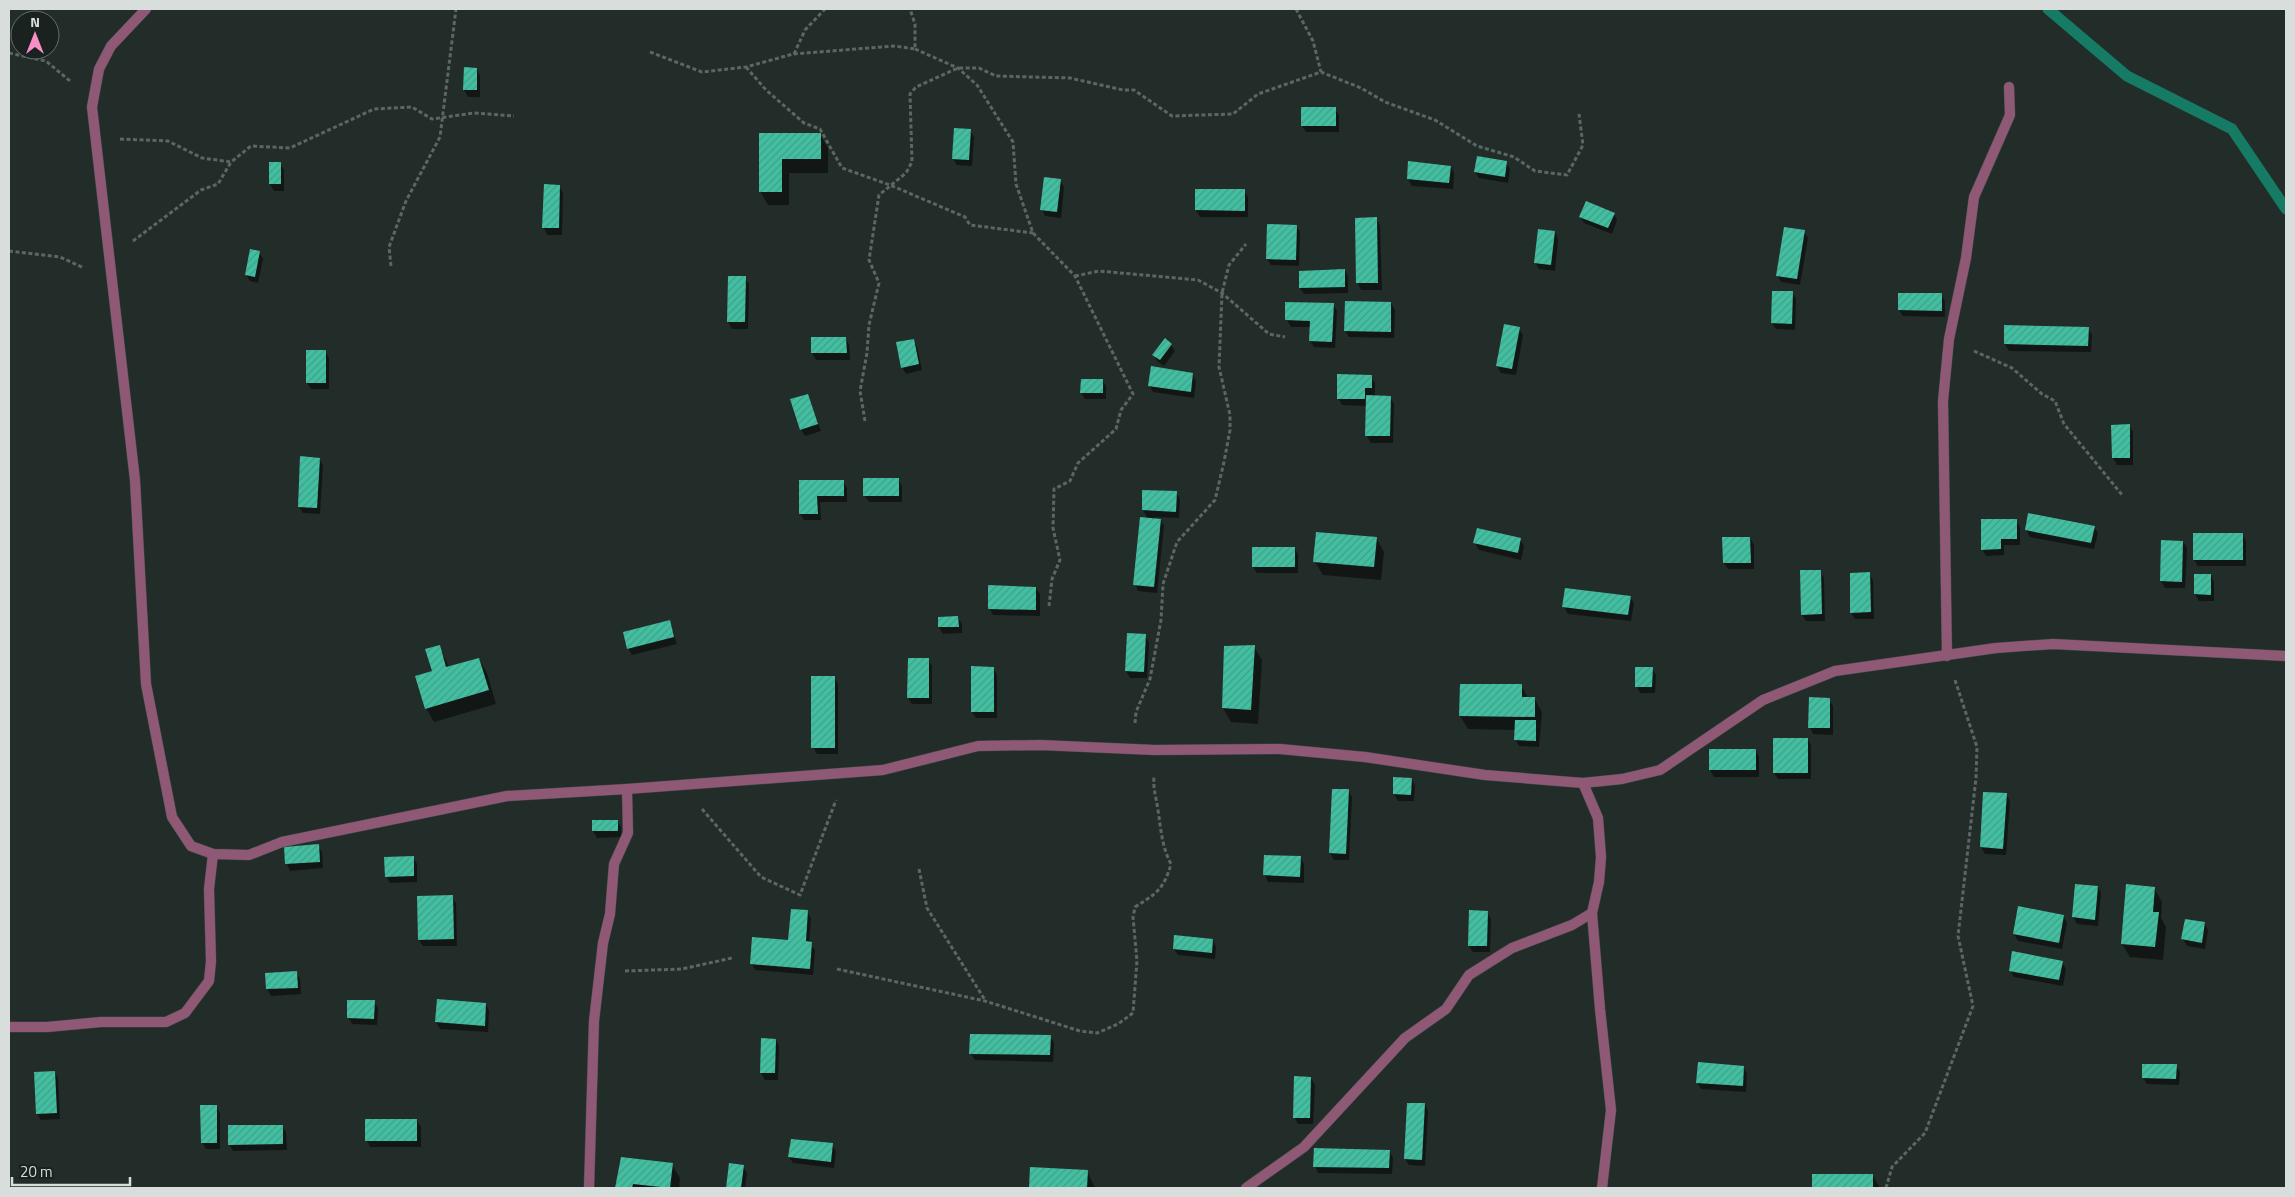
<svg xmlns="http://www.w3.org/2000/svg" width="2295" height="1197" font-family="'Titillium Web',sans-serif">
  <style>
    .shadow { fill: #0007 }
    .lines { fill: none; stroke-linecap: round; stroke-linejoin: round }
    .stream { stroke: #167b65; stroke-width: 11 }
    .building { fill: url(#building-hatch) }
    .minor-casing { stroke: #3f4846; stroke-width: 11 }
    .path { stroke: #5d6663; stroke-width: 3; stroke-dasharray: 4 2.5; stroke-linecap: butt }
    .minor { stroke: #8f5975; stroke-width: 10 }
  </style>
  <defs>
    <pattern id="building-hatch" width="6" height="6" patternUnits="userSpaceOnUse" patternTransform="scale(1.25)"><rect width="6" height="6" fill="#42bea0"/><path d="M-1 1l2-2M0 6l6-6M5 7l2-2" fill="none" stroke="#429f88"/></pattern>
  </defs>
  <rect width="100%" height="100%" fill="#222c29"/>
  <!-- shadow -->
  <g class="shadow">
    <path d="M465 68 477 69 480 76V97H468L464 90Z"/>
    <path d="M1335 109 1339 115V132H1306L1302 126Z"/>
    <path d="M970 130 974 137 972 166 957 165 953 159Z"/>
    <path d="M760 134H820L828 148V173H789V205H768L760 191Z"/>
    <path d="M1506 162 1510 169 1508 183 1479 178 1475 172Z"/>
    <path d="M270 163H280L284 170V191H274L270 184Z"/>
    <path d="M1451 167 1454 173 1453 189 1412 186 1408 179Z"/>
    <path d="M1060 180 1064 187 1061 218 1045 216 1042 209Z"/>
    <path d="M545 186H559L563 193 562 235H547L544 228Z"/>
    <path d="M1244 190 1248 197V217H1200L1196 210Z"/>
    <path d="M1614 214 1617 220 1612 234 1584 223 1580 217Z"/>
    <path d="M1356 219H1376L1380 225 1382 290H1361L1358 283Z"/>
    <path d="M1296 226 1300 232 1299 266 1271 265 1267 259Z"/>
    <path d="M1555 232 1558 239 1555 271 1539 269 1535 262Z"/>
    <path d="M1804 232 1808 238 1800 285 1781 282 1777 275Z"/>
    <path d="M259 252 263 259 258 283 250 281 246 275Z"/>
    <path d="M1345 270 1348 277V293L1304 294 1300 288Z"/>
    <path d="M745 278 749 284 748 329H732L728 322Z"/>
    <path d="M1792 292 1796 299 1795 330 1776 329 1772 323Z"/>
    <path d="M1941 294 1945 301V317L1903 316 1899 310Z"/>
    <path d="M1391 303 1395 310 1394 338 1349 337 1345 330Z"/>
    <path d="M1333 304 1337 311 1335 348 1314 347 1310 341 1311 327H1291L1287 320Z"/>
    <path d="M2088 328 2092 335 2091 352 2009 351 2005 344Z"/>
    <path d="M1519 329 1523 335 1516 375 1501 373 1497 366Z"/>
    <path d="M812 338H845L849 344 850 360H816L812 353Z"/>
    <path d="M914 341 917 347 922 370 906 374 902 367Z"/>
    <path d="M1171 345 1175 351 1164 366 1157 361 1154 355Z"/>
    <path d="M325 351 329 358V389H311L307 383Z"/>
    <path d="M1192 374 1196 381 1194 398 1153 392 1150 386Z"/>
    <path d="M1371 376 1375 383V397H1390L1394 404 1393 443H1371L1367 436V406L1342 405 1338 398Z"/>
    <path d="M1102 380 1106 386V399H1085L1081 393Z"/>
    <path d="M807 395 821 431 805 436 801 429Z"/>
    <path d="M2129 425 2133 432V465H2117L2113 458Z"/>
    <path d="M319 459 323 465 320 514 303 513 299 507Z"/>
    <path d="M898 479 902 486V502H869L865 496Z"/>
    <path d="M800 482H843L847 488V502H820L821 520H804L800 514Z"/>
    <path d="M1176 493 1180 499 1179 518 1154 517V519L1161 520 1164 526 1157 593 1138 591 1135 584 1148 519 1143 510Z"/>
    <path d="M2016 520 2020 527V545H2004V555L1986 556 1982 549Z"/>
    <path d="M2094 527 2098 533 2094 549 2030 537 2026 530Z"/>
    <path d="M2243 535 2246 541V566H2198L2194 560Z"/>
    <path d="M1376 538 1384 552 1381 580 1323 575 1315 562Z"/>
    <path d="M1750 538 1754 545V569H1728L1724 563Z"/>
    <path d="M1520 539 1524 546 1521 560 1479 550 1475 543Z"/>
    <path d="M2183 542 2187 548 2185 588H2165L2161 581Z"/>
    <path d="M1295 548 1298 555V573H1257L1253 567Z"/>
    <path d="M1820 571 1824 578 1825 621H1806L1802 615Z"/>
    <path d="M1869 574 1873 580 1874 619H1855L1851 613Z"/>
    <path d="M2211 575 2214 582V601H2199L2195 594Z"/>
    <path d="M1036 588 1040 594V616L993 615 990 609Z"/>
    <path d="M1630 597 1634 603 1631 621 1568 614 1564 607Z"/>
    <path d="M958 618 962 624V633L943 634 939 627Z"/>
    <path d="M669 622 677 644 632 655 628 648Z"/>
    <path d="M1145 636 1149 642 1147 678H1130L1126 671Z"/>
    <path d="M439 646 449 667 479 659 487 673 496 704 434 722 426 708Z"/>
    <path d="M1254 647 1262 660 1258 724 1231 722 1223 708Z"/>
    <path d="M928 660 932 666V704H912L908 698Z"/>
    <path d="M993 668 997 675V718H976L972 712Z"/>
    <path d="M1652 669 1656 675 1655 693H1640L1637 687Z"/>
    <path d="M834 677 838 684V754H817L813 747Z"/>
    <path d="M1521 685 1528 698H1534L1542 712 1539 747 1519 746 1516 740V730L1468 729 1460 716Z"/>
    <path d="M1829 699 1833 706V735L1813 734 1810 727Z"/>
    <path d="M1808 739 1811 746V779H1778L1774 773Z"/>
    <path d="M1710 750H1756L1759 757V777H1714L1710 770Z"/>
    <path d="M1395 778 1412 779 1415 786 1414 801H1398L1394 794Z"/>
    <path d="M1348 790 1352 797 1349 860H1334L1330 853Z"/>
    <path d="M1984 793 2006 794 2010 801 2006 855 1985 854 1981 847Z"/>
    <path d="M617 821 621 827V837L597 838 593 831Z"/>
    <path d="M318 846 322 852 323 868 290 871 287 864 285 848Z"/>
    <path d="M413 857 417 864V882L390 883 386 876Z"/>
    <path d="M1300 857 1304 864V883L1268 882 1265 875Z"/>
    <path d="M2076 885 2098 887 2101 893 2098 926 2077 924 2073 917Z"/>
    <path d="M2154 888 2162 902 2161 918 2166 927 2163 960 2130 957 2122 944Z"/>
    <path d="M452 897 456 903 457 946H423L419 940Z"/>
    <path d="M807 911 811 918 809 943 815 950 813 975 755 970 752 964 789 941Z"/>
    <path d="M1487 912 1491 919 1490 952H1473L1469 946Z"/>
    <path d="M2063 916 2067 923 2062 949 2018 941 2014 934Z"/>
    <path d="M2204 923 2208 930 2205 949 2187 946 2183 939Z"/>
    <path d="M1213 940 1216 947 1215 959 1178 955 1174 949Z"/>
    <path d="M2062 962 2066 969 2063 986 2014 977 2010 970Z"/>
    <path d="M296 972 300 979 301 994 271 996 267 989Z"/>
    <path d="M374 1002 378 1008 377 1025 352 1024 348 1017Z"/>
    <path d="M486 1004 489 1011 488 1032 440 1029 436 1022Z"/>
    <path d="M1050 1036 1054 1043 1053 1062 975 1060 971 1054Z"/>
    <path d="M762 1039 776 1040 779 1046 778 1080H765L761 1073Z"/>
    <path d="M2176 1066 2180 1072 2179 1085 2147 1084 2143 1078Z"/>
    <path d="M1743 1067 1747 1074 1746 1092 1701 1089 1697 1082Z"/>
    <path d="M55 1072 58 1079 60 1119 41 1120 37 1114Z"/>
    <path d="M1311 1078 1315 1085 1313 1124H1298L1294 1117Z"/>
    <path d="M1425 1104 1428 1111 1425 1166 1409 1165 1405 1159Z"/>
    <path d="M216 1106 220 1113V1149H206L202 1142Z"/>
    <path d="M417 1121 421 1127V1147H370L367 1140Z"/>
    <path d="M282 1126 286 1132 287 1150 233 1151 229 1144Z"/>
    <path d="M832 1145 836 1151 834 1168 793 1163 789 1157Z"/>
    <path d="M1389 1151 1393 1158 1392 1174 1318 1173 1315 1166Z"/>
    <path d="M622 1158 672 1165 680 1178 679 1188H616Z"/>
    <path d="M730 1164 743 1166 747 1173 745 1188H727Z"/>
    <path d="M1031 1168 1087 1171 1095 1188H1030Z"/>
    <path d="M1813 1176H1873L1880 1188H1813Z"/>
  </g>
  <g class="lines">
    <!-- stream -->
    <path class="stream" d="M2048 9 2127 76 2232 129 2286 209"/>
  </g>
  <!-- building -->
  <g class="building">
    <path d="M464 67 477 68V90H463Z"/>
    <rect x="1301" y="107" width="35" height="19"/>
    <path d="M954 128 971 129 969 160 952 159Z"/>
    <path d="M759 133H821V159H782V192H759Z"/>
    <path d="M1477 156 1507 161 1505 177 1474 172Z"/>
    <path d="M1408 161 1451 166 1449 183 1407 179Z"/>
    <rect x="269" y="162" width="12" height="22"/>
    <path d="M1044 177 1061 179 1057 212 1040 210Z"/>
    <path d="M544 184 560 185 559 228H542Z"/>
    <path d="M1195 189H1245V211L1195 210Z"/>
    <path d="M1586 201 1615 213 1608 228 1579 217Z"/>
    <path d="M1377 217 1378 283H1356L1355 218Z"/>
    <path d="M1267 224 1297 225 1296 260 1266 259Z"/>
    <path d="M1784 227 1805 230 1797 279 1776 276Z"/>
    <path d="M1538 229 1555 231 1551 265 1534 263Z"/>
    <path d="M250 249 260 251 255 277 245 275Z"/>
    <path d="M1345 269V287L1299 288V271Z"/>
    <path d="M728 276H746L745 322H727Z"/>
    <path d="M1772 291H1793L1792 324 1771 323Z"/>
    <path d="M1898 293H1942V311L1898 310Z"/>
    <path d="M1345 301 1391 302V332L1344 331Z"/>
    <path d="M1285 302 1334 303 1332 342 1309 341 1310 321 1285 320Z"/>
    <path d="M1504 324 1520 327 1512 369 1496 366Z"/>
    <path d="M2004 325 2089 327 2088 346 2004 344Z"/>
    <path d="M811 337H846L847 353H811Z"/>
    <path d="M1165 338 1172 344 1160 360 1152 355Z"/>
    <path d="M914 339 919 364 901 368 896 342Z"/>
    <rect x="306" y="350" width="20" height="33"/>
    <path d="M1151 366 1193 373 1191 392 1148 386Z"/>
    <path d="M1337 374 1372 375V388H1365V399H1337Z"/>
    <path d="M1081 379H1103V393H1080Z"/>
    <path d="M808 394 818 424 800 430 790 399Z"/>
    <path d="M1366 395 1391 396 1390 436H1365Z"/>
    <path d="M2130 424V458H2112L2111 425Z"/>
    <path d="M300 456 320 458 317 508 298 507Z"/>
    <rect x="863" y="478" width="36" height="18"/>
    <path d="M799 480H844V496H817L818 514H799Z"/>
    <path d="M1142 490 1177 491 1176 512 1142 510Z"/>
    <path d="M2028 513 2095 526 2091 543 2025 530Z"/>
    <path d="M1140 517 1161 519 1154 587 1133 585Z"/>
    <path d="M1981 519H2017V539H2001V549L1981 550Z"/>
    <path d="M1477 528 1521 538 1518 553 1473 543Z"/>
    <path d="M1316 532 1377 537 1374 567 1313 562Z"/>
    <rect x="2193" y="533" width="50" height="27"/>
    <path d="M1722 537H1750L1751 563H1723Z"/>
    <path d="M2161 540 2183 541 2182 582 2160 581Z"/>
    <rect x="1252" y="547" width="43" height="20"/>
    <path d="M1800 570H1821L1822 614 1801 615Z"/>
    <path d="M1870 572 1871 612 1850 613V573Z"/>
    <path d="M2194 574H2211V595L2194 594Z"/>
    <path d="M988 585 1036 587V610L988 609Z"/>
    <path d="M1565 588 1631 596 1628 615 1562 607Z"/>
    <path d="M958 616 959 627H938V617Z"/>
    <path d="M670 620 674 637 627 649 623 632Z"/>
    <path d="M1127 633 1146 634 1144 672 1125 671Z"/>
    <path d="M440 645 446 667 479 658 489 690 425 709 415 676 432 671 425 649Z"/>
    <path d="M1255 645 1251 710 1222 708 1224 646Z"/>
    <path d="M908 658H929V698H907Z"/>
    <path d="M971 666 994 667V712H971Z"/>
    <path d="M1635 667H1653L1652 687H1635Z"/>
    <rect x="811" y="676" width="24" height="72"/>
    <path d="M1460 684H1522V697H1535V717L1459 716Z"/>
    <path d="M1809 697 1830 698V728H1808Z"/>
    <path d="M1515 720H1536V741L1514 740Z"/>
    <rect x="1773" y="738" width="35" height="35"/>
    <rect x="1709" y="749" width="47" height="21"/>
    <path d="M1393 777 1412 778 1411 795 1393 794Z"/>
    <path d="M1332 789H1349L1346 854 1329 853Z"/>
    <path d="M1983 792 2007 793 2003 849 1980 847Z"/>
    <rect x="592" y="820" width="26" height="11"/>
    <path d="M319 844 320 862 285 864 284 847Z"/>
    <path d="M1264 855 1301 856 1300 877 1263 875Z"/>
    <path d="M414 856V876L385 877 384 857Z"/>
    <path d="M2075 884 2098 886 2095 920 2072 917Z"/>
    <path d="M2126 884 2155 887 2153 912H2159L2155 947 2121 944Z"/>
    <path d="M453 895 454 939 418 940 417 896Z"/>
    <path d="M2018 906 2064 915 2059 943 2013 934Z"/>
    <path d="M791 909 808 910 806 941 812 942 810 969 750 964 752 937 788 940Z"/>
    <path d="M1469 910 1488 911 1487 946H1468Z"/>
    <path d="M2185 919 2205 922 2202 943 2181 939Z"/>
    <path d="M1174 935 1213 939 1212 953 1173 949Z"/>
    <path d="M2012 951 2063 961 2059 980 2009 971Z"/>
    <path d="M297 971 298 988 266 989 265 973Z"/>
    <path d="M437 999 486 1003 485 1026 435 1022Z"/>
    <path d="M347 1000H375L374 1019 347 1018Z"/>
    <path d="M970 1034 1051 1035 1050 1055 969 1054Z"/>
    <path d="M761 1038 776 1039 775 1073H760Z"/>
    <path d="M1698 1062 1744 1066 1743 1086 1696 1083Z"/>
    <path d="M2142 1064H2177L2176 1079 2142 1078Z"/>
    <path d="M55 1071 57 1113 36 1114 34 1072Z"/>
    <path d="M1294 1076 1311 1077 1310 1118H1293Z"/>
    <path d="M1407 1103H1425L1422 1160 1404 1159Z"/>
    <path d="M200 1105H217V1143H201Z"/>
    <rect x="365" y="1119" width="52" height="22"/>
    <path d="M228 1125H283V1144L228 1145Z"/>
    <path d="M791 1139 833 1143 831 1162 788 1157Z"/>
    <path d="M1314 1148 1390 1150 1389 1168 1313 1167Z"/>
    <path d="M621 1157 673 1163 670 1188 633 1184 632 1188H615Z"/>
    <path d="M729 1163 744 1165 741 1188H726Z"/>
    <path d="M1030 1167 1088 1170 1087 1188H1029Z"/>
    <rect x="1812" y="1174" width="61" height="14"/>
  </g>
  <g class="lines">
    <!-- minor casing -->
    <g class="minor-casing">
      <g id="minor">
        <path d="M146 9 111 46 99 69 92 107 135 480 146 684 172 817 191 846 213 854 249 855 282 842 507 796 627 789 883 770 978 746 1040 745 1155 750 1280 749 1365 757 1485 775 1583 783 1622 779 1660 770 1763 700 1835 671 1996 648 2053 644 2286 656"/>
        <path d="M1947 656 1943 401 1949 339 1966 258 1974 197 2010 115 2009 87"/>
        <path d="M1583 783 1598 818 1601 857 1599 882 1592 913 1600 1009 1611 1110 1602 1188"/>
        <path d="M9 1027H47L101 1022H166L185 1013 209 981 211 961 209 889 213 854"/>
        <path d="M589 1188 594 1021 603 943 610 914 614 864 628 833 627 789"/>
        <path d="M1246 1188 1304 1147 1405 1038 1446 1009 1469 975 1512 948 1572 925 1592 913"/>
      </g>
    </g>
    <!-- path -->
    <g class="path">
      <path d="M1296 9 1313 41 1321 72"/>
      <path d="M915 49 958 68 977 85 1013 142 1016 184 1033 233 1075 276 1133 394 1121 410 1116 429 1078 463 1070 481 1054 489 1053 528 1060 560 1052 579 1049 606"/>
      <path d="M650 52 702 72 746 67 793 54 895 46 915 49V24L910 9"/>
      <path d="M9 53 46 61 70 81"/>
      <path d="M794 54 805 30 825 9"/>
      <path d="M746 67 766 90 804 123 820 129 842 168 890 185 965 217 970 225 1033 233"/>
      <path d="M120 139 168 141 202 158 231 162 251 146 290 148 374 109 412 107 432 119 474 113 514 116"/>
      <path d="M133 241 201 190 218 184 231 162"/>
      <path d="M9 251 60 257 84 268"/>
      <path d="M391 266 389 247 406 201 440 137 456 9"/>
      <path d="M1075 276 1099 271 1198 280 1222 293 1269 334 1285 337"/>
      <path d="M1974 351 2012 368 2042 394 2055 401 2064 424 2123 496"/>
      <path d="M865 421 860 391 867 353 869 325 879 283 869 260 879 195 906 173 912 162 910 94 916 87 958 68H979L996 76 1070 78 1123 90H1134L1172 116 1233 114 1258 94 1321 72 1361 88 1385 102 1435 120 1477 146 1514 157 1535 171 1567 175 1583 145 1579 114"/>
      <path d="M1135 723 1136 712 1150 679 1161 620 1163 584 1177 542 1215 500 1224 462 1230 430V415L1219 367 1222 293 1229 265 1246 244"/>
      <path d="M702 809 761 877 800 895 836 800"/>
      <path d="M919 869 927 908 985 1000"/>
      <path d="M837 969 985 1001 1080 1031 1097 1033 1118 1024 1133 1013 1137 961 1133 917 1135 907C1156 894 1164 889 1171 864 1162 847 1161 830 1158 810 1156 796 1153 790 1154 775"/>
      <path d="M625 971 682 969 732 958"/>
      <path d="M1886 1188 1892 1167 1925 1133 1973 1006 1958 936 1976 778 1977 747 1955 680"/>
    </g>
    <!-- minor -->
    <use href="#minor" class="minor"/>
  </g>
  <!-- border -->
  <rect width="2295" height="1197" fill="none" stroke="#d8dedc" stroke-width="20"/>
  <!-- north arrow -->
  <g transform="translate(35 35)"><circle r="24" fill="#19221f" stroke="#656d6b"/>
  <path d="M0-4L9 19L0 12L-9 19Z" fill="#fa8fc8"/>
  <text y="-8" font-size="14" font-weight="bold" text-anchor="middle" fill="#d8dedc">N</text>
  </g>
  <!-- scale -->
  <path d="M12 1177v8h118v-8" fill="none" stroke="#d8dedc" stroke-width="2.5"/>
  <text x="20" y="1177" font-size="15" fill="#d8dedc" stroke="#19221f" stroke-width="4" paint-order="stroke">20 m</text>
</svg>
